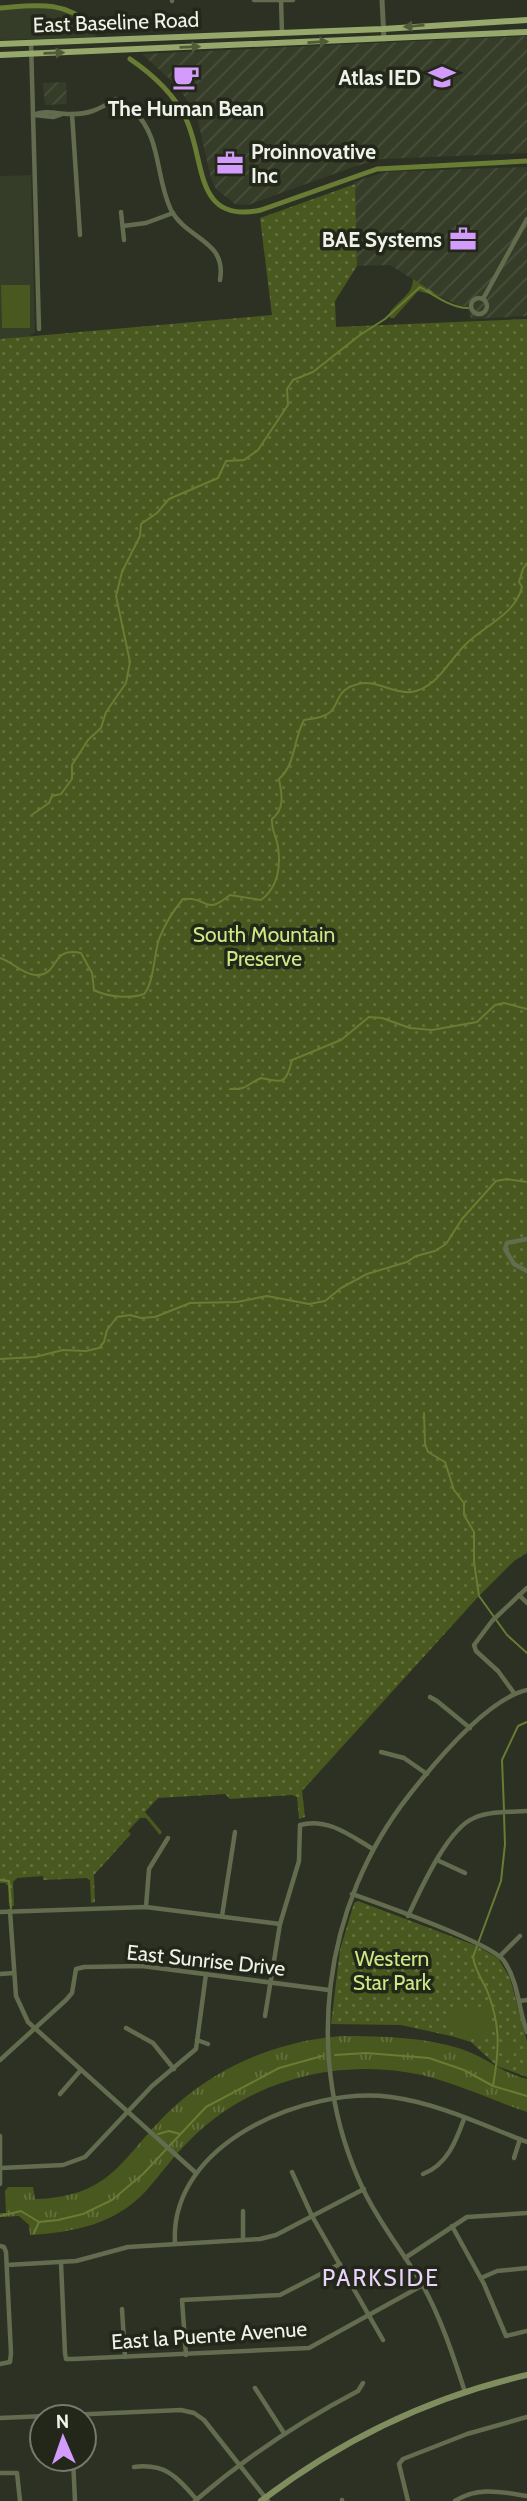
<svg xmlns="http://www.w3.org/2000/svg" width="527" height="2501" font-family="Cabin,sans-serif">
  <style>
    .built { fill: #353c27 }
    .industrial { fill: url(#industrial-furrows) }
    .grass { fill: url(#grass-tufts) }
    .forest { fill: url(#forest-firs) }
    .park { fill: url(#park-dots) }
    .pitch { fill: #49581e }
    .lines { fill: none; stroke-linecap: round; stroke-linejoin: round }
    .stream { stroke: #687c34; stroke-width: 2 }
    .canal { stroke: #687c34; stroke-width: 5 }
    .minor { stroke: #636c4f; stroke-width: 4.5 }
    .tertiary { stroke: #636c4f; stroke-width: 5 }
    .secondary { stroke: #808e5f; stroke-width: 6 }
    .primary { stroke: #96a86c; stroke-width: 6 }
    .oneway { fill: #515b3a }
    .labels { text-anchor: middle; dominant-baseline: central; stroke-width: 7; stroke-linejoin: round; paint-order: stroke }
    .street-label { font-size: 21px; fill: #eff2e9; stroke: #232719 }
    .poi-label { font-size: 21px; font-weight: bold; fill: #eff2e9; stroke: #232719; text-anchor: end }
    .park-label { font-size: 21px; fill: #cce985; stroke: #232719 }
    .neighbourhood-label { font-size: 23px; letter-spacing: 2px; fill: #e9d2fb; stroke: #232719 }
  </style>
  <defs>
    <pattern id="industrial-furrows" width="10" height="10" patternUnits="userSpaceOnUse" patternTransform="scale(1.75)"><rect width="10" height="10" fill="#353c27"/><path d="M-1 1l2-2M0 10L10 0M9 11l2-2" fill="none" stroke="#494f3c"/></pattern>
    <pattern id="grass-tufts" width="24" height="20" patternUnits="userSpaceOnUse" patternTransform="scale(1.75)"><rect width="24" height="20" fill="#49581e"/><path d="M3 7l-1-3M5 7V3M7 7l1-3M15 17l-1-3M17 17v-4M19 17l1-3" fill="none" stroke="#64703f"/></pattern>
    <pattern id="forest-firs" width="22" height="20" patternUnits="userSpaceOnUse" patternTransform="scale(1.75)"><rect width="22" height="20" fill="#49581e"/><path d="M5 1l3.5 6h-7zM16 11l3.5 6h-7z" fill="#64703f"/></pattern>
    <pattern id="park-dots" width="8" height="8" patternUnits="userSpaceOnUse" patternTransform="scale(1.75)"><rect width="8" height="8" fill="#49581e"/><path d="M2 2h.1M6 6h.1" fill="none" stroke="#64703f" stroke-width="1.8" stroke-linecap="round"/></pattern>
  </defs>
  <rect width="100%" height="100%" fill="#2d3123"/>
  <!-- built -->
  <g class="built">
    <path d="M60 7 75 14 92 26 96 37 0 40V10Z"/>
    <path d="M31 175 35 332 24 341 0 343V176Z"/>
  </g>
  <!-- industrial -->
  <g class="industrial">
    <path d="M527 36V153L383 159 356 166 248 205 235 204 216 189 211 179 198 121 188 101 175 84 142 54Z"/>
    <path d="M66 82 67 104 45 105 43 83Z"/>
    <path d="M527 167V316L471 319 467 306H460L441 297 390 265 356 266 354 182 385 172Z"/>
  </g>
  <!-- grass -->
  <path class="grass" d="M341 2036C380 2036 433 2037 469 2052 489 2060 505 2074 527 2079V2112C492 2100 458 2084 422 2075 341 2057 250 2079 191 2139 174 2155 161 2174 146 2191 114 2225 74 2232 30 2235L29 2225 19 2216 0 2217V2213H6L5 2191 8 2187H33L35 2199C117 2197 123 2152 176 2105 222 2064 280 2041 341 2036Z"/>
  <!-- forest -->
  <path class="forest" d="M413 279 441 297 418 291 394 318H390L389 314C396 301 413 296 413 279Z"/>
  <!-- park -->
  <g class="park">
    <path d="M355 184 357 266 335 301 336 327 527 319V1553L514 1561 478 1597 302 1791 305 1817 299 1819 297 1797 292 1795 230 1799 225 1794 158 1798 145 1812 162 1832 160 1835 146 1818H140L128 1831 131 1834 94 1875 95 1902 91 1903 90 1880 87 1878 43 1880V1876L17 1878 13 1882 14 1906H9L8 1886 5 1883H0V339L272 315 260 218Z"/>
    <path d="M358 1901 477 1946 498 1958 510 1978 527 2041V2077L497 2066 471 2042 451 2036 401 2025 331 2024 340 1950 354 1903Z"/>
  </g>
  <!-- pitch -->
  <g class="pitch">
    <path d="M1 285H30V328H2Z"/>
    <path d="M447 2009H460V2029L447 2030Z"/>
    <rect x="464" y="2009" width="24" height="26"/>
    <path d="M505 2041 515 2043 513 2059 502 2057Z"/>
  </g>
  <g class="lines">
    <!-- stream -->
    <g class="stream">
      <path d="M33 814 49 803 52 796 61 794 72 779V765L88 740 101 728 106 712 126 683 130 662 116 596 122 572 140 536 141 524 157 513 169 499 218 478 226 461 244 460 258 450 288 405 287 389 293 380 313 372 360 335 385 319 420 287C434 295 451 308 468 308"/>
      <path d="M0 958C13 962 22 974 35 975 61 976 49 946 81 953L92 973 94 990C107 997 130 999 144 994 154 983 154 954 159 939 165 924 172 912 183 899 209 896 203 917 230 895L261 900C278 887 281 868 278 847 277 836 271 832 272 819 285 809 282 794 279 779 296 764 293 740 304 720 312 719 323 718 329 713 340 706 334 690 358 684 375 679 393 694 411 692 437 689 449 660 466 644 485 625 515 615 522 587L519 582 523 569 527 563"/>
      <path d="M230 1089C247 1090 247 1084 261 1078 283 1082 286 1085 292 1060L341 1040 369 1017 382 1018 410 1028 432 1030 477 1022 495 1005 504 1003 527 1009"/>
      <path d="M0 1359 35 1357 63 1350 86 1351 99 1348 104 1342 107 1330 117 1317 130 1315 141 1318 155 1317 190 1303 237 1302 267 1296 309 1304 325 1301 341 1288 367 1274 407 1262 416 1256 435 1251 446 1244 462 1219 496 1181 507 1179 527 1182"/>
      <path d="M424 1413 425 1444 428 1452 445 1462 454 1490 464 1503V1515L474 1532V1562L479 1596 507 1635 527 1653"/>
      <path d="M504 1810 502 1760 518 1726 527 1722"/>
      <path d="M0 1880 9 1881 11 1908"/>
      <path d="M335 2055 366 2053 429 2058 464 2070 493 2086 527 2096"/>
      <path d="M493 2086C499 2051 501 2027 488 1993 483 1980 475 1971 473 1957L501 1881 505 1844 504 1815"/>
      <path d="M158 2134 169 2131 180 2134"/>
      <path d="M0 2216 21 2211 39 2222 58 2220 83 2214 112 2200 143 2174 206 2107 279 2068 322 2056"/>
      <path d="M34 2233 39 2222"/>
    </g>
    <!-- canal -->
    <g class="canal">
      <path d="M0 8C37 5 63 0 93 26"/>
      <path d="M130 59C152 74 173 93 185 117 206 157 192 225 261 210L377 169 527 161"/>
    </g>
    <!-- minor -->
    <g class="minor">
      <path d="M172 0V1"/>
      <path d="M254 0H293"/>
      <path d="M281 0 282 33"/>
      <path d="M31 43 39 329"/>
      <path d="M72 114 80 235"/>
      <path d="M33 115C45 110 54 113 67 114 87 115 99 110 115 99 123 101 127 105 133 110 162 137 155 177 171 210 187 240 227 240 220 280"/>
      <path d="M34 115 53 117 62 114"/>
      <path d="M121 212 124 240"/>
      <path d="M123 226 146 223 173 213"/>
      <circle cx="479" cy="306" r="8"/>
      <path d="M483 299 527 219"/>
      <path d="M527 1239 507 1243 505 1249 514 1264 527 1271"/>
      <path d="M519 1595 527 1603"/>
      <path d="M514 1693 498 1671 476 1651 474 1645 492 1621 527 1588"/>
      <path d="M430 1697 437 1701 470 1728"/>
      <path d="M381 1752 404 1758 427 1774"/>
      <path d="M437 1860 465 1873"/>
      <path d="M352 1894C380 1904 492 1943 504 1961 519 1983 518 2008 527 2032"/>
      <path d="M146 1907 149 1869 168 1838"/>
      <path d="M10 1911 16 1996 28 2022 196 2173"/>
      <path d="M0 1912 146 1907 280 1924"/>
      <path d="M222 1916 235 1832"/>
      <path d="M408 1916C420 1891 447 1829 474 1818 490 1811 510 1812 527 1811"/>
      <path d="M500 1956 520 1936"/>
      <path d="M0 1974 14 1973"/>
      <path d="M519 2001 527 2000"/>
      <path d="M265 2016 280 1924 299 1861 300 1825C327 1817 351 1836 373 1849"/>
      <path d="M126 2028 153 2043 174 2069"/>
      <path d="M197 2040 208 2044"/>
      <path d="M0 2060 66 2000 72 1993 76 1969 84 1967 142 1966 329 1990"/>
      <path d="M60 2094 80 2071"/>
      <path d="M0 2136V2184"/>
      <path d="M514 2158 520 2139"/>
      <path d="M1 2168 63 2165 85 2157 152 2086 196 2049 206 1974"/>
      <path d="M292 2172 312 2216 383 2340"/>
      <path d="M423 2174C447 2165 456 2141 464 2119"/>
      <path d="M452 2226 484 2284 506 2336 527 2331"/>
      <path d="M243 2240V2211"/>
      <path d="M175 2243C169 2143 306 2086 391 2097 437 2103 483 2125 527 2142"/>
      <path d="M0 2246 4 2247 6 2252 11 2353 10 2362 0 2364"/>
      <path d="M405 2258 467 2217 527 2213"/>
      <path d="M61 2263 65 2353 66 2359H73L309 2348 423 2285"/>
      <path d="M7 2265 76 2261 128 2247 260 2239 276 2235 364 2189"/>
      <path d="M481 2278 497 2271 527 2268"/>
      <path d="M122 2309 125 2357"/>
      <path d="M186 2355 182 2300 280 2295 340 2264"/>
      <path d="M255 2388 284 2433"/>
      <path d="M465 2392C453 2355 441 2318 422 2284 403 2252 379 2223 363 2189 302 2060 322 1905 410 1794 436 1761 487 1699 527 1690"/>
      <path d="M0 2418 181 2410 194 2413 204 2420 268 2501"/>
      <path d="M73 2459 75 2501"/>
      <path d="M134 2467C166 2463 177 2477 197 2500"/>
      <path d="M0 2473H17L20 2501"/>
      <path d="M342 2500V2501"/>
      <path d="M195 2501C246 2457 299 2422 358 2391L363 2383"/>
      <path d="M408 2501 399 2464 403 2459 467 2434 527 2417"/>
      <path d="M455 2501C478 2486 501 2492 527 2496"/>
    </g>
    <!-- tertiary -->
    <path class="tertiary" d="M382 0 384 39"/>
    <!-- secondary -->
    <path class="secondary" d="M261 2501C341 2440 429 2397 527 2375"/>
    <!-- primary -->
    <g class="primary">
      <path d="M0 44 383 29 527 20"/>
      <path d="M0 55 527 32"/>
    </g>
  </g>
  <!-- one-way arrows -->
  <defs><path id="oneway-solid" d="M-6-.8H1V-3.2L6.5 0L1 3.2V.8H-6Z" transform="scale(1.75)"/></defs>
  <g class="oneway">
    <use href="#oneway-solid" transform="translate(414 26) rotate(175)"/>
    <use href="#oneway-solid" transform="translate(318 42) rotate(-3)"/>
    <use href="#oneway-solid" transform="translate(190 47) rotate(-2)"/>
    <use href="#oneway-solid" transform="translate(54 53) rotate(-2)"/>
  </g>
  <!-- icons -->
  <defs>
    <g id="cafe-bare" transform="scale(2.1)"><path d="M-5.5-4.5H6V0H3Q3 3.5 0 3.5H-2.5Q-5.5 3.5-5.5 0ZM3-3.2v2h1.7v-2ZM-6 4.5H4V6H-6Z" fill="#d39cfc" stroke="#232719" stroke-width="2.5" paint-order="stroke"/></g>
    <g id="university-bare" transform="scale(2.1)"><path d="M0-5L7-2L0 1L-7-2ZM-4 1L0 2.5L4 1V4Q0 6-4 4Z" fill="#d39cfc" stroke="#232719" stroke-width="2.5" paint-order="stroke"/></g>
    <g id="office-bare" transform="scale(2.1)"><path d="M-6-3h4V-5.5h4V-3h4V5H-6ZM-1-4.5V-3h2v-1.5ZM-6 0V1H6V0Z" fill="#d39cfc" stroke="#232719" stroke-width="2.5" paint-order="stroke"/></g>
  </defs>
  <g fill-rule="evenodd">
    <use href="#cafe-bare" x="186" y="77"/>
    <use href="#university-bare" x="442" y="77"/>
    <use href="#office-bare" x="230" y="163"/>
    <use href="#office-bare" x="463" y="239"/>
  </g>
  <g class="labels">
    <!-- street labels -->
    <g class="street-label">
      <text transform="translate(116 22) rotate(-2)">East Baseline Road</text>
      <text transform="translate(206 1960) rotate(6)">East Sunrise Drive</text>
      <text transform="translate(209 2335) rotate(-4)">East la Puente Avenue</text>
    </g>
    <!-- poi labels -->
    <g class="poi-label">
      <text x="421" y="77">Atlas IED</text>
      <text x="186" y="108" text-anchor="middle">The Human Bean</text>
      <text x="251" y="151" text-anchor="start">Proinnovative<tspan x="251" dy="24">Inc</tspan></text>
      <text x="442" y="239">BAE Systems</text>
    </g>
    <!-- park labels -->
    <g class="park-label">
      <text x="264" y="934">South Mountain<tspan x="264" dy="24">Preserve</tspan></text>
      <text x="392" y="1958">Western<tspan x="392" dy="24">Star Park</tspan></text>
    </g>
    <!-- neighbourhood labels -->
    <g class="neighbourhood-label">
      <text x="381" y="2278">PARKSIDE</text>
    </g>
  </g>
  <!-- north arrow -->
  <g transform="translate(63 2438) rotate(358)"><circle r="33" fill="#232719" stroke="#75786c" stroke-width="2"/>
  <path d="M0-5L12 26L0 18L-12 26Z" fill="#d39cfc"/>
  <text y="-10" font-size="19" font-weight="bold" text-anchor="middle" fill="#eff2e9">N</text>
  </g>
</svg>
